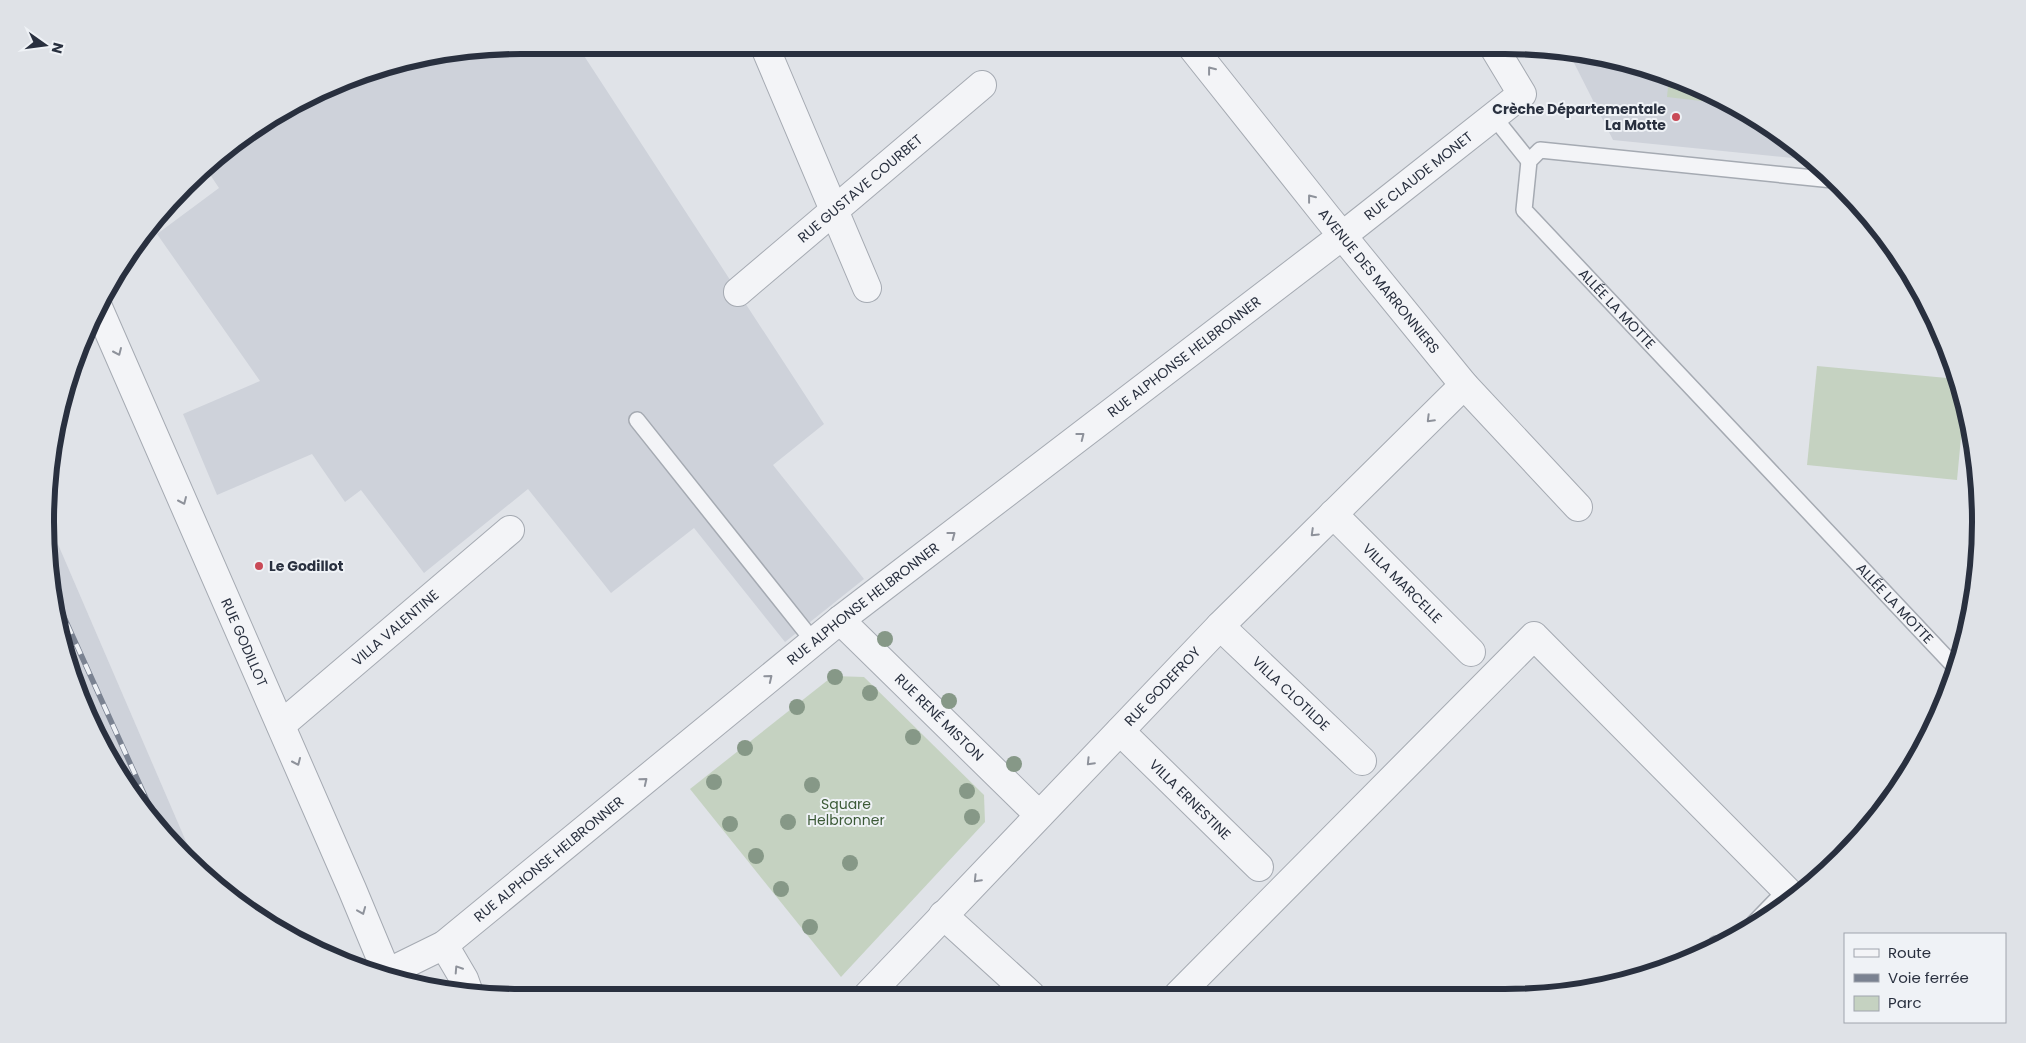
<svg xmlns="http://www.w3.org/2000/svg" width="2026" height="1043" font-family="Poppins,sans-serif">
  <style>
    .built { fill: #ced2da }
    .green { fill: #c5d2c1 }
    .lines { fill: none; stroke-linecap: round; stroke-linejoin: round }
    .lane-casing { stroke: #a5aab2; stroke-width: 18 }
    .street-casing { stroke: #a5aab2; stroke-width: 30 }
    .lane { stroke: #f3f4f7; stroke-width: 15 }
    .street { stroke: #f3f4f7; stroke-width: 28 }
    .rail-casing { stroke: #7a8291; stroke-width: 5.5 }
    .rail { stroke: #eff2f6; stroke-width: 4; stroke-dasharray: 11; stroke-linecap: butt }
    .tree { fill: #869887 }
    .oneway { stroke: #8e929b }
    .poi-dot { fill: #c94a57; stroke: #eff2f6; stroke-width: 2 }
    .labels { text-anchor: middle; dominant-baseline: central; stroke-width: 4; stroke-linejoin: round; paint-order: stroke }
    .poi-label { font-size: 14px; font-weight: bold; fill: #29303f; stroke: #eff2f6; text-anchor: end }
    .street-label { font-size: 14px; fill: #29303f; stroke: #eff2f6 }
    .park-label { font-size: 14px; fill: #3c5a37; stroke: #eff2f6 }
    .rim { fill: none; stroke: #29303f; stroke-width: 6 }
  </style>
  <rect width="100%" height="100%" fill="#e0e3e8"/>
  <!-- built -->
  <g class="built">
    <path d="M522 45H577L824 424 773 465 864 579 785 642 694 528 611 593 528 489 424 573 361 490 345 502 312 454 217 495 183 414 260 381 157 234 219 188 207 170 231 144 368 70Z"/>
    <path d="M1568 51 1628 61 1715 94 1794 143 1812 160 1613 140Z"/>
    <path d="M51 528 197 867 185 859 94 732 49 583Z"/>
  </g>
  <!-- green -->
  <g class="green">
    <path d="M1669 77 1715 94 1718 96V103L1667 97Z"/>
    <path d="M1817 366 1958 379 1964 406 1957 480 1807 465Z"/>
    <path d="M833 676 864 677 984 795 985 822 841 977 690 789Z"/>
  </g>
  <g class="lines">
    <!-- lane casing -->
    <g class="lane-casing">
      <g id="lane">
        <path d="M1493 116 1529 161"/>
        <path id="s1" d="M1833 180 1540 150 1529 161 1524 210 1956 668"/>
        <path d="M637 420 814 642"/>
        <path d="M1754 923 1786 890"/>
        <path d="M1715 946 1716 944"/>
      </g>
    </g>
    <!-- street casing -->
    <g class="street-casing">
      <g id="street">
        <path d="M764 45 867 288"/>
        <path id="s2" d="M1191 46 1327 217 1464 385 1578 507"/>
        <path id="s3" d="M738 292 982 85"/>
        <path id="s4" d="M98 307 352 889 389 978"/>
        <path id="s5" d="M1333 514 1471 652"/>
        <path id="s6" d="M840 620 1039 815"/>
        <path id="s7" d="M1220 626 1362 761"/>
        <path id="s8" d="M281 725 510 530"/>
        <path id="s9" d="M1120 731 1259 867"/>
        <path d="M943 915 1031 995"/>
        <path d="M444 945 464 979 469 993"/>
        <path id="s10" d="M387 973 444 945 840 620 1342 236 1522 94 1493 46"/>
        <path d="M1178 995 1534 636 1795 899"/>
        <path id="s11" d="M867 996 1220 626 1464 385"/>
      </g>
    </g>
    <!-- lane -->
    <use href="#lane" class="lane"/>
    <!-- street -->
    <use href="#street" class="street"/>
    <!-- rail casing -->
    <g class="rail-casing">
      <g id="rail">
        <path d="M49 584 153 814"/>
        <path d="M89 717 100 740"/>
      </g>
    </g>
    <!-- rail -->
    <use href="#rail" class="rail"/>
  </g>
  <!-- trees -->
  <g class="tree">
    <circle cx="885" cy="639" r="8"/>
    <circle cx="835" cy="677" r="8"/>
    <circle cx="870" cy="693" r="8"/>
    <circle cx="949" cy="701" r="8"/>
    <circle cx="797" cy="707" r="8"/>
    <circle cx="913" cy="737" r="8"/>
    <circle cx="745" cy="748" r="8"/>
    <circle cx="1014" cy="764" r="8"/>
    <circle cx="714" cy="782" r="8"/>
    <circle cx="812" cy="785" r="8"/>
    <circle cx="967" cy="791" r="8"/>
    <circle cx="972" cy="817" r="8"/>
    <circle cx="788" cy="822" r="8"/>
    <circle cx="730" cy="824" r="8"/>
    <circle cx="756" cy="856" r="8"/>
    <circle cx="850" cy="863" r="8"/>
    <circle cx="781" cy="889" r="8"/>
    <circle cx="810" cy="927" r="8"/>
  </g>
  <!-- one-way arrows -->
  <defs><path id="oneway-chevron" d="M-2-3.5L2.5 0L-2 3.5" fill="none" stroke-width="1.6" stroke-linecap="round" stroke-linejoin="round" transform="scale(1.25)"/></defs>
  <g class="oneway">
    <use href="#oneway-chevron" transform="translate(1211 70) rotate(-128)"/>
    <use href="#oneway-chevron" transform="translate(1311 198) rotate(-128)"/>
    <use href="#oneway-chevron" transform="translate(118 352) rotate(66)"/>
    <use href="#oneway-chevron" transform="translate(1430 419) rotate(135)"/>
    <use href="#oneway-chevron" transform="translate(1081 436) rotate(-38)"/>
    <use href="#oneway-chevron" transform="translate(183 501) rotate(66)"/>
    <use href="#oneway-chevron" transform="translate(1314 533) rotate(136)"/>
    <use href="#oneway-chevron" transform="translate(952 535) rotate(-37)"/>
    <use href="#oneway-chevron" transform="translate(769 678) rotate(-39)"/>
    <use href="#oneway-chevron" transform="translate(297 762) rotate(66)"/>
    <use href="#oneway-chevron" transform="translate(1090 762) rotate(134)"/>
    <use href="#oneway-chevron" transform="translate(644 781) rotate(-39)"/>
    <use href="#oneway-chevron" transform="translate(977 879) rotate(134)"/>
    <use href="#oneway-chevron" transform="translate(362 911) rotate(68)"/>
    <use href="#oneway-chevron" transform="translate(458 969) rotate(-123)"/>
  </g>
  <!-- markers -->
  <g class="poi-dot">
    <circle cx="1676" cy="117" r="5"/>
    <circle cx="259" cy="566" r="5"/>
  </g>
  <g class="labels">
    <!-- poi labels -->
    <g class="poi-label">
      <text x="1666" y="109">Crèche Départementale<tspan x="1666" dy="16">La Motte</tspan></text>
      <text x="269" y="566" text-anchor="start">Le Godillot</text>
    </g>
    <!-- street labels -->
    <g class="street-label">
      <text stroke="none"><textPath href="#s10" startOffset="1305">RUE CLAUDE MONET</textPath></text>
      <text stroke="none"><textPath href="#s3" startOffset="160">RUE GUSTAVE COURBET</textPath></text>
      <text stroke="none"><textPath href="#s2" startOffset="301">AVENUE DES MARRONNIERS</textPath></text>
      <text stroke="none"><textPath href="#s1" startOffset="495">ALLÉE LA MOTTE</textPath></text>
      <text stroke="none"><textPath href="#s10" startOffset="1009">RUE ALPHONSE HELBRONNER</textPath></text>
      <text stroke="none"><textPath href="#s5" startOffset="98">VILLA MARCELLE</textPath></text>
      <text stroke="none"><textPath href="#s1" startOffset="900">ALLÉE LA MOTTE</textPath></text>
      <text stroke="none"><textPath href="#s10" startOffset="604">RUE ALPHONSE HELBRONNER</textPath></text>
      <text stroke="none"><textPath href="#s8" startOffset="150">VILLA VALENTINE</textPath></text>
      <text stroke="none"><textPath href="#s4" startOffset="366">RUE GODILLOT</textPath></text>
      <text stroke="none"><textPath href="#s11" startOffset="428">RUE GODEFROY</textPath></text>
      <text stroke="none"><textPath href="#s7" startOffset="98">VILLA CLOTILDE</textPath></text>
      <text stroke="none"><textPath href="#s6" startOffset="139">RUE RENÉ MISTON</textPath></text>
      <text stroke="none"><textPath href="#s9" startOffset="98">VILLA ERNESTINE</textPath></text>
      <text stroke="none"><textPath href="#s10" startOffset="199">RUE ALPHONSE HELBRONNER</textPath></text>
    </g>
    <!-- park labels -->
    <g class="park-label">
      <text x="846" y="804">Square<tspan x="846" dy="16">Helbronner</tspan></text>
    </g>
  </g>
  <!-- crop -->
  <path d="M0 0H2026V1043H0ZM521 54H1505A467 467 0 0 1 1972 521V522A467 467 0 0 1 1505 989H521A467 467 0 0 1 54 522V521A467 467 0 0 1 521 54Z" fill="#dfe2e7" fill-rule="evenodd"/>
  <path class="rim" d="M521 54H1505A467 467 0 0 1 1972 521V522A467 467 0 0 1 1505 989H521A467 467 0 0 1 54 522V521A467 467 0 0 1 521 54Z"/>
  <!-- legend -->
  <rect x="1844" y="933" width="162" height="90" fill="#eff2f6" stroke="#a0a4ad"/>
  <rect x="1854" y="949" width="25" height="8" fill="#f3f4f7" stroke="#a0a4ad"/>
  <text x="1888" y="958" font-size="15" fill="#29303f">Route</text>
  <rect x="1854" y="974" width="25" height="8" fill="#7a8291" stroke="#a0a4ad"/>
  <text x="1888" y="983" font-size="15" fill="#29303f">Voie ferrée</text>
  <rect x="1854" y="996" width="25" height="15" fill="#c5d2c1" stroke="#a0a4ad"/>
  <text x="1888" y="1008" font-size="15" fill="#29303f">Parc</text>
  <!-- north arrow -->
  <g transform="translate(45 45) rotate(104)" stroke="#eff2f6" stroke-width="4" paint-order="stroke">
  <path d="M0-4L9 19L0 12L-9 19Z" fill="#29303f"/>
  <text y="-8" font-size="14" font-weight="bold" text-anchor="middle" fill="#29303f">N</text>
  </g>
</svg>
